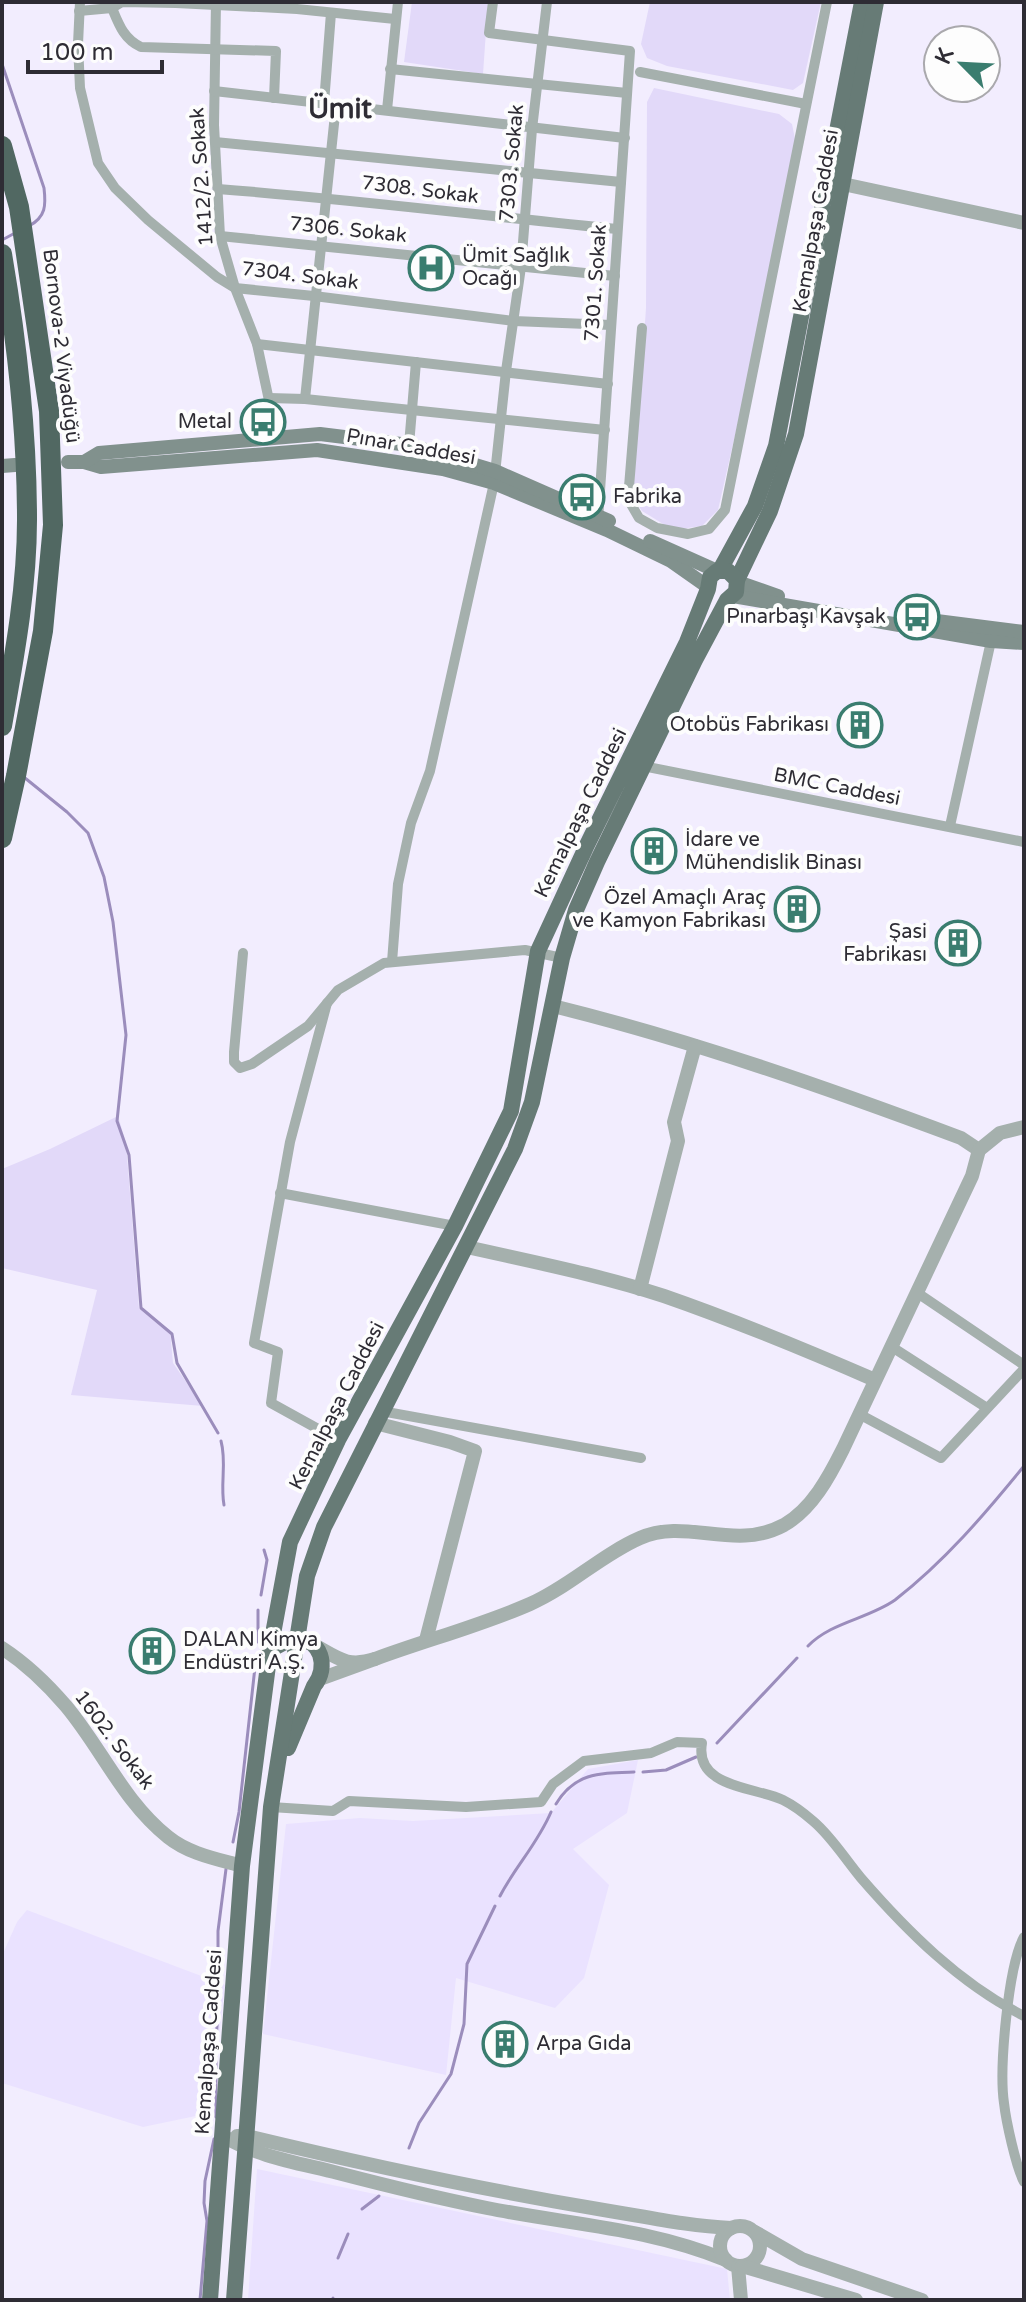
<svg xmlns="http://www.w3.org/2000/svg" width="1026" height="2302" font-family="'Varela Round',sans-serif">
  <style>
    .built { fill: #eae2ff }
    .green { fill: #e2d9f9 }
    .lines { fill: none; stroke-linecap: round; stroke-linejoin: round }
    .stream { stroke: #9b8dbc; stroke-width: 3 }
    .minor { stroke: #a5b0ad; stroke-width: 10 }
    .tertiary { stroke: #a5b0ad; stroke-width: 14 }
    .secondary { stroke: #81918d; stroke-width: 14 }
    .primary { stroke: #677b76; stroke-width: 16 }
    .motorway-bridge { stroke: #516862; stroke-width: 20 }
    .labels { text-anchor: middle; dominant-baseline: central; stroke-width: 8; stroke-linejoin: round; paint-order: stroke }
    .street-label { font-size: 20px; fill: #2e2c34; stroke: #fdfdfd }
    .poi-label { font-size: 20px; fill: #2e2c34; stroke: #fdfdfd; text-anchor: start }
    .district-label { font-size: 28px; font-weight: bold; fill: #2e2c34; stroke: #fdfdfd }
  </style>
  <rect width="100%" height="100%" fill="#f2edfe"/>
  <!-- built -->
  <g class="built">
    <path d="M638 1760 627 1813 573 1849 609 1885 584 1978 555 2008 456 1978 446 2075 263 2034 286 1824 360 1818 413 1821 551 1813 588 1769Z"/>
    <path d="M27 1910 225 1985 210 2113 143 2127 2 2083V1956L17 1922Z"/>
    <path d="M257 2169 727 2269 730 2300H248Z"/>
  </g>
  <!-- green -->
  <g class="green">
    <path d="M412 2H488L483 74 404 62Z"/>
    <path d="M650 2H821L803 83 793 90 667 66 647 58 641 44Z"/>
    <path d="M654 88 779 114 792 124 795 139 766 299 718 510 702 526 673 530 642 511 633 497 646 308 647 102Z"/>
    <path d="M118 1116 126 1143 139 1308 170 1330 173 1363 203 1406 71 1395 97 1290 2 1268V1169L50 1149Z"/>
  </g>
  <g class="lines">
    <!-- stream -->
    <g class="stream">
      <path d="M2 64 44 188C46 205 46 217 29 226"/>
      <path d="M2 240 15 233"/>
      <path d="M25 778 67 812 88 833 104 877 113 922 126 1035 117 1121 129 1155 141 1308 172 1334 177 1363 218 1433"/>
      <path d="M221 1441C227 1463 220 1483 224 1505"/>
      <path d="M261 1595 267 1560 264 1550"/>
      <path d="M258 1642V1610"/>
      <path d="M808 1646C831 1622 868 1619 895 1600 945 1561 984 1515 1024 1466"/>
      <path d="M717 1743 797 1658"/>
      <path d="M643 1772 666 1770 696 1757"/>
      <path d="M556 1804C575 1772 601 1773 634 1772"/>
      <path d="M233 1842 239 1812 256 1658"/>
      <path d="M500 1896C515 1867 538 1843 551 1812"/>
      <path d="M218 1963V1931L226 1869"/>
      <path d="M216 2117V2040L220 1985"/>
      <path d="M409 2148 419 2123 451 2074 464 2024 467 1964 495 1906"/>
      <path d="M362 2209 379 2196"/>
      <path d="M338 2258 348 2234"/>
      <path d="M200 2300 207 2221 204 2203 205 2181 214 2139"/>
      <path d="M333 2300V2298"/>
    </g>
    <!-- minor -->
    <g class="minor">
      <path d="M80 2 78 44 80 88 98 163 115 188 148 220 217 277 235 288 314 296 514 321 611 325"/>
      <path d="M216 2 214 125 220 236 235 288 257 344 277 438"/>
      <path d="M493 2 489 33 630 51 598 520"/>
      <path d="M112 8C119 25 124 39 141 47L276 51 274 98"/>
      <path d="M79 11 112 8 122 2 176 3 297 9 395 19"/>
      <path d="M390 69 627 93"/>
      <path d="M640 72 806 104"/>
      <path d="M214 91 625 138"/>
      <path d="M324 103 331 13"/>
      <path d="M387 110 398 2"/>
      <path d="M215 142 621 182"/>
      <path d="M218 189C352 199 484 216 617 229"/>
      <path d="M220 236 615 276"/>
      <path d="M642 328 628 499 639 518 657 528 688 534 709 529 725 510 827 2"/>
      <path d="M257 344 608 384"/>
      <path d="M269 398 305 399 336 105"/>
      <path d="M305 399 605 430"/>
      <path d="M409 445 416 362"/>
      <path d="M643 766 1024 842"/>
      <path d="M950 826 991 641"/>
      <path d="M243 953 234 1052V1062L240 1068 252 1064 308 1026 338 990 384 963 525 950 562 958"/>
      <path d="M392 962 398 884 411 823 430 771 494 483 506 371 521 267 532 129 547 2"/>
      <path d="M327 1003 290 1142 254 1343 278 1352 271 1403 338 1440"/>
      <path d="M280 1193 455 1226"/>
      <path d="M919 1294 1024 1365"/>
      <path d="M892 1347 987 1408"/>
      <path d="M381 1411 641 1458"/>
      <path d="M859 1414 941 1458 1024 1369"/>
      <path d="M271 1807 333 1811 349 1801 466 1807 541 1802 553 1784 584 1761 651 1753 677 1742 702 1743C694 1788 756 1787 783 1800 793 1805 805 1814 813 1821 832 1837 845 1859 861 1878 907 1931 960 1984 1024 2016"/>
      <path d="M1024 1937C1008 1966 999 2069 1004 2103 1006 2121 1016 2167 1024 2182"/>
    </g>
    <!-- tertiary -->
    <g class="tertiary">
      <path d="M843 184 1024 223"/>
      <path d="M553 1006C691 1040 827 1088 961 1138L979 1150"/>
      <path d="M467 1247C533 1262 600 1275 664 1296 736 1321 806 1350 875 1380"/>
      <path d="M640 1289 678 1141 674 1122 695 1046"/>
      <path d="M375 1423 450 1442 475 1451 426 1640"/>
      <path d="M314 1645C338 1658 347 1668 375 1659L320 1679"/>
      <path d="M2 1648C25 1663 48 1685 66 1706 102 1749 123 1801 168 1837 189 1854 217 1859 242 1866"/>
      <path d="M375 1659C426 1640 480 1626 530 1604 569 1587 601 1555 640 1538 687 1517 734 1552 784 1525 812 1509 829 1477 843 1449L972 1176 979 1150 1000 1133 1024 1127"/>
      <path d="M223 2136C258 2157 299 2163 338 2173 388 2186 437 2198 487 2208 571 2225 644 2227 726 2260"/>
      <path d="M237 2136H247C363 2164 480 2189 598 2209 643 2216 686 2226 731 2228"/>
      <circle cx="740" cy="2246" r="20"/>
      <path d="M755 2232 802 2259 922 2300"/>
      <path d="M738 2266 741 2300"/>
      <path d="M742 2266 856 2300"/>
    </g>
    <!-- secondary -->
    <g class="secondary">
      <path d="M68 462H84L101 467 317 450 443 469 494 483 607 530 671 561 708 587"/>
      <path d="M84 462 99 453 320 434 409 445 495 471 609 521"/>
      <path d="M2 466 15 465"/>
      <path d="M650 541 717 571"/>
      <path d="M738 582 778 596"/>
      <path d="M733 596 991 641 1024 643"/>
      <path d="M921 619 1024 632"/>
    </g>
    <!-- primary -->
    <g class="primary">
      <path d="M720 570 755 506 776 446 862 2"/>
      <path d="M737 580 770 511 796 434 876 2"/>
      <path d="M270 1650C278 1646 286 1640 294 1639 322 1637 329 1668 314 1686L288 1748"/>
      <path d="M210 2300 242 1866 270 1650 290 1542 338 1440 455 1226 511 1111 538 951 587 845 687 642 708 589 710 577 717 571H728L737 580 736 592 727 600 695 660 597 862 576 910 562 958 532 1102 515 1149 324 1527 307 1576 271 1807 234 2300"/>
    </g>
    <!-- motorway-bridge -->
    <g class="motorway-bridge">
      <path d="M2 146 19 207 49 411 53 525 43 631 16 776 2 838"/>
      <path d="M2 254C17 342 27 431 27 520 27 589 14 658 2 726"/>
    </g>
  </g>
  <!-- icons -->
  <defs>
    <g id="hospital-ring" transform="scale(2.3)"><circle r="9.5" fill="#fdfdfd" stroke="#3a7d6f" stroke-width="1.5"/><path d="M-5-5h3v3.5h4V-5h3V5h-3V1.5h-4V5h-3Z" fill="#3a7d6f"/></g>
    <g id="bus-ring" transform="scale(2.3)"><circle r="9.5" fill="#fdfdfd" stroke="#3a7d6f" stroke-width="1.5"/><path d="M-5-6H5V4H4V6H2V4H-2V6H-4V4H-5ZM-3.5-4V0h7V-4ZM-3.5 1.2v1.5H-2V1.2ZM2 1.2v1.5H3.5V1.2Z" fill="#3a7d6f"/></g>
    <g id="building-ring" transform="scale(2.3)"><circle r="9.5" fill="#fdfdfd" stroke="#3a7d6f" stroke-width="1.5"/><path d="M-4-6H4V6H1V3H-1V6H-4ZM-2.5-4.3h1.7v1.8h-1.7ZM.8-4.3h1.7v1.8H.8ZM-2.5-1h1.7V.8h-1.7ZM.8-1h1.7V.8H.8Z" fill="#3a7d6f"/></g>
  </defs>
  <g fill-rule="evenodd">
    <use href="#hospital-ring" x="431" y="268"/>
    <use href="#bus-ring" x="263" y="422"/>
    <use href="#bus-ring" x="582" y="497"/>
    <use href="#bus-ring" x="917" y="617"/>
    <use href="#building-ring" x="860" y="725"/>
    <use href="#building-ring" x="654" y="851"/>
    <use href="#building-ring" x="797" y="909"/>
    <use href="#building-ring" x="958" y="943"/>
    <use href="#building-ring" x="152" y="1651"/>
    <use href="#building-ring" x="505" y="2044"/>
  </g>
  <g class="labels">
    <!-- street labels -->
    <g class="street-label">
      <text transform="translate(512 163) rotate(-85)">7303. Sokak</text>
      <text transform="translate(202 177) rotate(-94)">1412/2. Sokak</text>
      <text transform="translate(420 190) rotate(7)">7308. Sokak</text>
      <text transform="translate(816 221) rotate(-80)">Kemalpaşa Caddesi</text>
      <text transform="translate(348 230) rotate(6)">7306. Sokak</text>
      <text transform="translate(300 276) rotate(7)">7304. Sokak</text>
      <text transform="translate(596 283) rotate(-86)">7301. Sokak</text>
      <text transform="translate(61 346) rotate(83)">Bornova-2 Viyadüğü</text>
      <text transform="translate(411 447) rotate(10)">Pınar Caddesi</text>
      <text transform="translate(837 787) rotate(11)">BMC Caddesi</text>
      <text transform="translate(581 813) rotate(-64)">Kemalpaşa Caddesi</text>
      <text transform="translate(337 1406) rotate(-63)">Kemalpaşa Caddesi</text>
      <text transform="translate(114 1740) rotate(53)">1602. Sokak</text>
      <text transform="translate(209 2042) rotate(-86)">Kemalpaşa Caddesi</text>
    </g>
    <!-- poi labels -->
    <g class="poi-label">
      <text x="462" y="256">Ümit Sağlık<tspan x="462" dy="23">Ocağı</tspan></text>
      <text x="232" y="422" text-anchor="end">Metal</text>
      <text x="613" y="497">Fabrika</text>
      <text x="886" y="617" text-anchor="end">Pınarbaşı Kavşak</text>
      <text x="829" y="725" text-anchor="end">Otobüs Fabrikası</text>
      <text x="685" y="840">İdare ve<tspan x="685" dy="23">Mühendislik Binası</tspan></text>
      <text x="766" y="898" text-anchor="end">Özel Amaçlı Araç<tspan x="766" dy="23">ve Kamyon Fabrikası</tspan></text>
      <text x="927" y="932" text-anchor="end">Şasi<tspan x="927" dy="23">Fabrikası</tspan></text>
      <text x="183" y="1640">DALAN Kimya<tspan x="183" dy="23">Endüstri A.Ş.</tspan></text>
      <text x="536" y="2044">Arpa Gıda</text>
    </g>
    <!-- district labels -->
    <g class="district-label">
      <text x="340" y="109">Ümit</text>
    </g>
  </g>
  <!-- border -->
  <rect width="1026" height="2302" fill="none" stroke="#2e2c34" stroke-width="8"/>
  <!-- north arrow -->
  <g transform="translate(962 64) rotate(294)"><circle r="38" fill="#fdfdfd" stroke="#aaa9ad" stroke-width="2"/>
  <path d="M0-6L14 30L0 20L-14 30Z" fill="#3a7d6f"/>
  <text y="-12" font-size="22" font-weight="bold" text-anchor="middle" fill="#2e2c34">K</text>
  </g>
  <!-- scale -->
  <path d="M28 60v12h134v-12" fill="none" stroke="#2e2c34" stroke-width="4"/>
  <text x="40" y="60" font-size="24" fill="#2e2c34" stroke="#fdfdfd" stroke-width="6" paint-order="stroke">100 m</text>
</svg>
